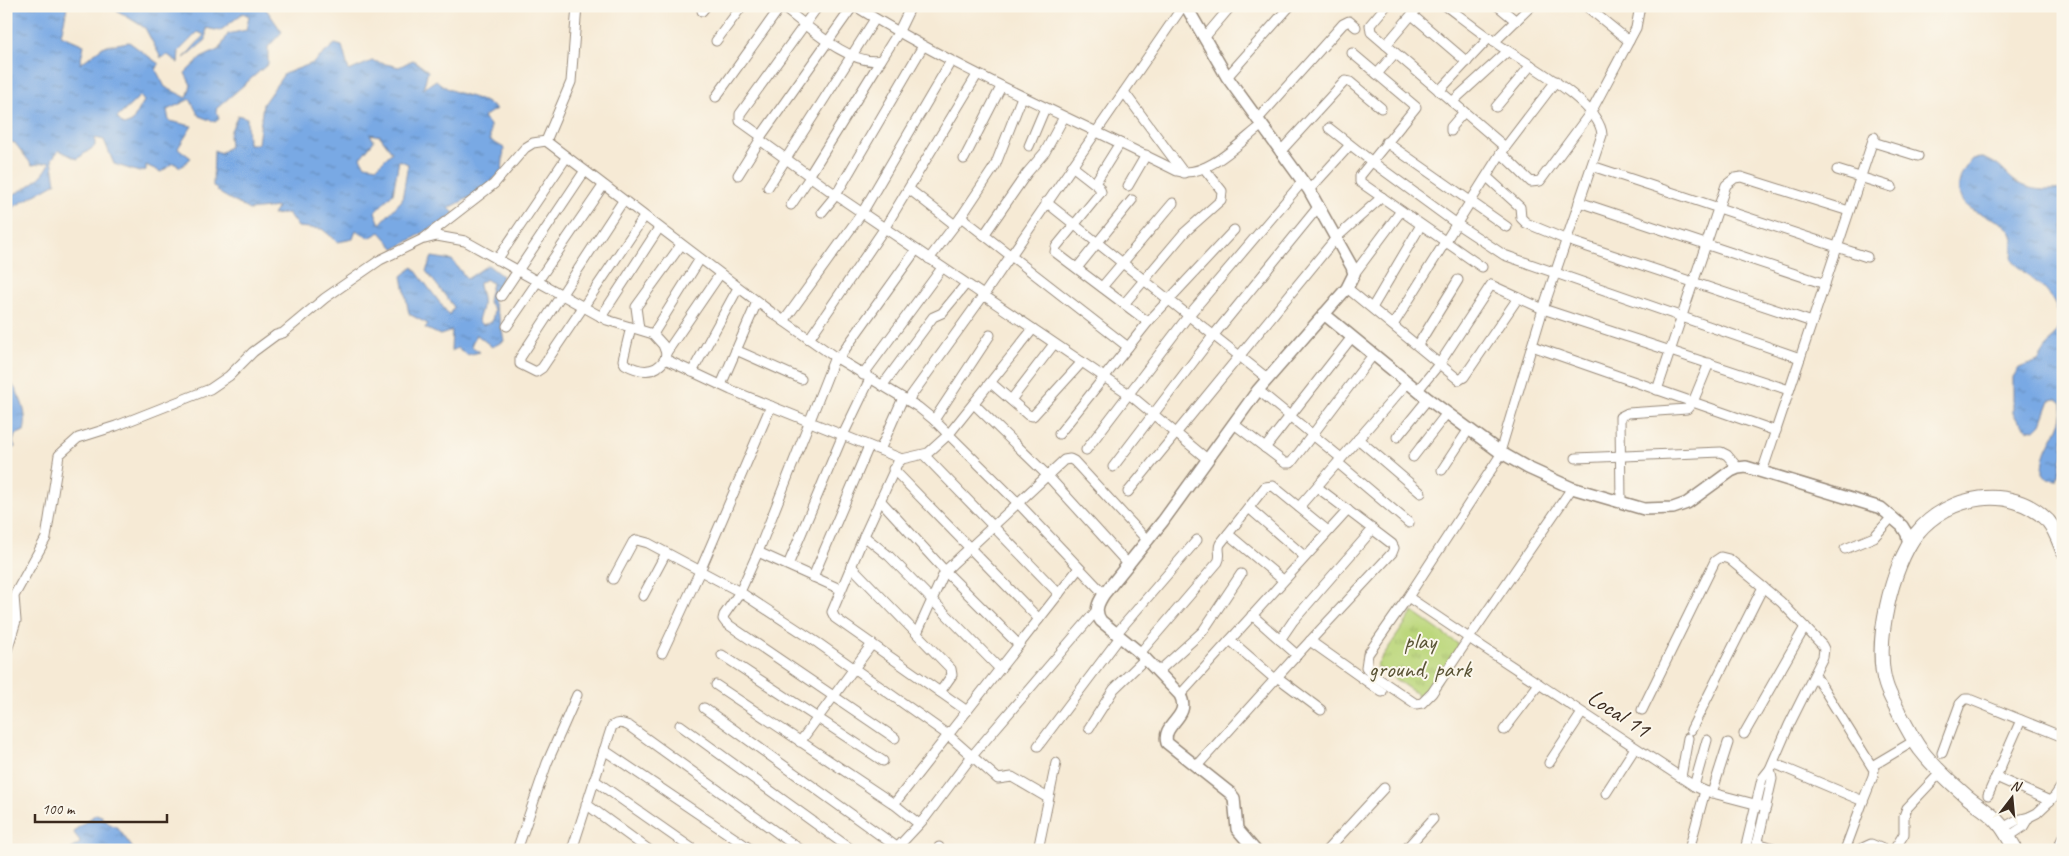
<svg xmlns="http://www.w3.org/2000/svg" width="2069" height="856" font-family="Caveat,sans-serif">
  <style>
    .grass { fill: url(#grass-tufts); stroke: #7c804d }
    .water { fill: url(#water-ripples); stroke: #5a6a81; fill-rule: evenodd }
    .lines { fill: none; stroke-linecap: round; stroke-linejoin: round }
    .minor-casing { stroke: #988a7a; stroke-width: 11 }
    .tertiary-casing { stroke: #988a7a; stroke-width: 14 }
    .secondary-casing { stroke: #988a7a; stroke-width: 16 }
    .minor { stroke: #fff; stroke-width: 9 }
    .tertiary { stroke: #fff; stroke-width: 11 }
    .secondary { stroke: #fff; stroke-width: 14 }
    .labels { text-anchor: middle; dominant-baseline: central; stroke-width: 4; stroke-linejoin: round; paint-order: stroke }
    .park-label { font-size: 24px; fill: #5b5536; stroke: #fbf7ec }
    .street-label { font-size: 24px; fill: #3b2a1e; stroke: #fbf7ec }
  </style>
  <defs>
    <pattern id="grass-tufts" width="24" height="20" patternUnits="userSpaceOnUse" patternTransform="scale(1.25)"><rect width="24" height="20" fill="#bcd77c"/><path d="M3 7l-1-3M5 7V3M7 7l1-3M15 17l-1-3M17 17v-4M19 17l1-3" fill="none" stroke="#a2b96b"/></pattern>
    <pattern id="water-ripples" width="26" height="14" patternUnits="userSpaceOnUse" patternTransform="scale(1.25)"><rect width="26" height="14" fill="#79a9e4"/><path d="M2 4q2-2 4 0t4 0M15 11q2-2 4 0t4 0" fill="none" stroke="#648ab8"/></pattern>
  </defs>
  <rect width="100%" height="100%" fill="#fbf7ec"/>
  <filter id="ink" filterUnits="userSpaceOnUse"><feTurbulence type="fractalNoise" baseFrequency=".02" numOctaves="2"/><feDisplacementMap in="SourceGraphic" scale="10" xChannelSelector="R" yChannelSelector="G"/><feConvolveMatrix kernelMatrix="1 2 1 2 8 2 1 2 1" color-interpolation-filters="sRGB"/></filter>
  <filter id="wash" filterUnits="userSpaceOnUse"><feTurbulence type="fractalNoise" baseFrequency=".0096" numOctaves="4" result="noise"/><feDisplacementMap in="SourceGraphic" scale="20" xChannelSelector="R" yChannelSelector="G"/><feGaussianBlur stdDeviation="1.12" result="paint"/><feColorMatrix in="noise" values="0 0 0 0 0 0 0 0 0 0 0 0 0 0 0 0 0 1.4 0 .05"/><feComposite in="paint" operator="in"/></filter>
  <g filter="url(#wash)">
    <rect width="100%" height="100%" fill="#f6ead5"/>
    <!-- grass -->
    <path class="grass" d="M1413 612 1461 646 1427 701 1376 666Z"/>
    <!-- water -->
    <g class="water">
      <path d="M11 6H64L67 8 61 35 84 45 80 64 104 46 129 42 159 64 156 70 165 87 187 98 191 85 185 73 201 58 220 49 228 34 246 30 249 16 243 13 220 31 206 28V40L184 58 204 35 198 32 179 51 178 63 168 55 161 58 145 28 110 6H264L282 32 268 47V64L216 109 219 119 215 122 199 116 190 99 167 110 169 121 192 126 178 148 191 158 181 167 173 163 161 172 146 165V170L139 172 114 164 104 140 95 138V146L77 159 59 150 52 159 56 183 15 206 6 218V197C22 192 45 178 50 162L32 165 15 143 6 141V9ZM140 96 144 101 132 122 124 125 117 118Z"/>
      <path d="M335 44 342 46 349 71 372 61 399 67 413 60 428 71 423 89 436 80C455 98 477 93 496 109L483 117 490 125V140L504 148 502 171 482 191 449 208 454 213 449 218 395 249 380 232 369 238 356 230 353 239 338 242 322 229 298 227 288 213 273 215 278 207 249 210 221 194 213 186 214 150 221 153 230 146 229 135 238 115 247 118 248 144H258L263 104 284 74 313 63ZM370 134 380 136 392 152 377 167 365 165 360 158 374 141ZM399 160 408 164 402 200 380 224 375 212 393 193Z"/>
      <path d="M1982 158C1996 162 2001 168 2011 178 2025 191 2045 191 2063 189V454L2057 480 2048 479 2043 473C2043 448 2052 444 2060 423 2063 417 2062 409 2062 403L2057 399 2050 400 2041 424 2035 430 2027 429 2017 420 2013 412V377L2019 368 2038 361 2061 324C2056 287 2032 284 2012 260 2012 251 2015 241 2011 233 2000 212 1961 218 1959 191 1958 177 1964 169 1972 159Z"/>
      <path d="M432 257 452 260 467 279 488 265 502 276 493 301 500 320 504 341 492 347 476 334 471 346 480 352 467 355 458 348 451 351 452 331 440 335 425 328 428 324 409 314 402 276 413 267 449 315 454 307 426 271ZM486 279 492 283 488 301 494 309 492 322 482 325 478 320C484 305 483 300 479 286V283Z"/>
      <path d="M6 377C19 390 29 414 24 431L15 435 13 442 15 447 10 450 6 448Z"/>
      <path d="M96 814 102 816V819L106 820 108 823 118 828 134 850H70L79 844 80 841 74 833 76 829Z"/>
    </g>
  </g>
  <g filter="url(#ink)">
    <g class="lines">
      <!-- minor casing -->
      <g class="minor-casing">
        <g id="minor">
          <path d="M781 6C806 24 850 67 881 60L898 33 911 6"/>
          <path d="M855 6C958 70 1069 117 1177 171 1206 179 1240 142 1261 126"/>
          <path d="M1386 6 1370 25 1371 32 1505 147"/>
          <path d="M1446 6C1462 18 1477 30 1493 41 1518 59 1601 102 1602 135L1543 309 1500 452"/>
          <path d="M1498 6 1516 21"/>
          <path d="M1586 6 1629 41"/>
          <path d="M702 11 706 6"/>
          <path d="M1412 15 1467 62"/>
          <path d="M1204 38 1231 6"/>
          <path d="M716 41 742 6"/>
          <path d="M1494 42 1531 6"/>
          <path d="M1386 45 1419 6"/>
          <path d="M923 46 836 195 1129 394 1207 459"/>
          <path d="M1352 53 1416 107 1360 176V182L1482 267"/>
          <path d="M1377 74 1395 53"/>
          <path d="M1227 77 1290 6"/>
          <path d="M1439 91 1489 38"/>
          <path d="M1124 92 1184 173"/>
          <path d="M716 97 781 6"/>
          <path d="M1452 102 1508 51"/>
          <path d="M1496 107 1531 65"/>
          <path d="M1257 120 1343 24 1349 21 1356 27"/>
          <path d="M1329 128 1371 161 1457 224 1504 255 1800 358"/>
          <path d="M1451 131V127L1464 112"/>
          <path d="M761 136 740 121V114L818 6"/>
          <path d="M546 141 771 312 835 357 918 407 934 420 1018 503 1104 594"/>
          <path d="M1386 142 1507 227"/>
          <path d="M1873 142 1918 156"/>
          <path d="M1029 146 1045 108"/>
          <path d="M1280 152 1345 81 1350 82 1381 108"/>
          <path d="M1501 153 1531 182 1540 181 1591 112 1636 28 1640 6"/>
          <path d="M964 159 1001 87"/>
          <path d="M1072 166 1099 187 1101 192 1056 247 1055 252 1148 322"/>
          <path d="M1592 166 1867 257"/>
          <path d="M1837 170 1892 187"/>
          <path d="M738 175 760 140"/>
          <path d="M809 176 881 60"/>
          <path d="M1487 177 1520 207 1521 218 1526 223 1567 240 1812 322"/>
          <path d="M1095 183 1120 143"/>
          <path d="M1128 186 1146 155"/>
          <path d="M768 187 875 19"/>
          <path d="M909 189 955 225"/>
          <path d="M1309 190 1350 145"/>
          <path d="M623 201 520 358V364L536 372 542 368 644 217"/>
          <path d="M1046 202 1267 378"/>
          <path d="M1579 202 1825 284"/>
          <path d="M791 205 810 177"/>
          <path d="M822 212 836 195 760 140 761 136 853 6"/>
          <path d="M961 217 1128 347"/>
          <path d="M984 235 1027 173 1045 152 1064 117"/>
          <path d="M425 239 437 236 465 241 607 320 653 334 663 345 666 353 665 359 731 390 902 459"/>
          <path d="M929 259 961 217 995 166 1022 97"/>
          <path d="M497 260 566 158"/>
          <path d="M1077 268 1132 200"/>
          <path d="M1354 274 1401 211"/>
          <path d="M1102 287 1173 203"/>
          <path d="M1347 288 1459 380 1464 377 1518 298"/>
          <path d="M501 296 584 172"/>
          <path d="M1124 304 1184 233 1221 200 1222 191 1204 168"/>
          <path d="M1372 308 1421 225"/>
          <path d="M601 317 659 228"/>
          <path d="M784 321 862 213 951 61"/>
          <path d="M1393 325 1501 153 1556 81"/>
          <path d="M507 326 603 186"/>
          <path d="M631 327 623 360 625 364C639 372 655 375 665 359"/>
          <path d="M639 329 636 307 681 245"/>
          <path d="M653 334 700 259"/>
          <path d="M809 339 884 229 977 75"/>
          <path d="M1418 345 1458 280"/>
          <path d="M1532 346 1776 431"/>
          <path d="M736 350 801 379"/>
          <path d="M666 353 720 274"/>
          <path d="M835 357 758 552 740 592 818 643 948 735 998 779 1012 777 1048 798"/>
          <path d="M838 359 916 250"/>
          <path d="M692 372 738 288"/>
          <path d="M863 375 942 268"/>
          <path d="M991 383 1028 415 1033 416 1082 362"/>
          <path d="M721 385 757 302"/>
          <path d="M882 386 933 317 942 313 966 284"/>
          <path d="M1258 390 1341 458"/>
          <path d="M1418 390 1440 363 1491 285 1543 309 1789 390"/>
          <path d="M1657 390 1726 185 1735 178 1741 177 1849 211"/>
          <path d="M908 400 983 296 1183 6"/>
          <path d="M1011 400 1054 344"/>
          <path d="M974 404 1047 475 1129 565"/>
          <path d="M934 420 990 335"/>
          <path d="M1234 424 1285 463H1291L1373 355"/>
          <path d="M1059 434 1148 322 1234 230"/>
          <path d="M1397 437 1428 399"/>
          <path d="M1358 439 1421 493"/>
          <path d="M1265 448 1352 337"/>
          <path d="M880 450 903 398"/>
          <path d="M1086 450 1189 315 1303 181"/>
          <path d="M924 455 1059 594"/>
          <path d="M1413 457 1447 413"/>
          <path d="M1576 458 1721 452 1727 455 1738 468"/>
          <path d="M1338 463 1409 523"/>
          <path d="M1113 467 1213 336 1319 206"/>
          <path d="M893 469 1039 619"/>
          <path d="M1442 470 1469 429"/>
          <path d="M1762 472 1874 137"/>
          <path d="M1572 488 1469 638 1694 786 1705 791 1766 807"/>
          <path d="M1128 492 1336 238 1382 197"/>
          <path d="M880 500 945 571 1019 645"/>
          <path d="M1621 503 1620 417 1628 413 1687 409 1693 402 1709 363"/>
          <path d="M1299 507 1408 382"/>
          <path d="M1249 508 1304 556"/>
          <path d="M1228 534 1283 580"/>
          <path d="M864 536 889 556 1000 669"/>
          <path d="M1845 549 1874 537 1892 517"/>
          <path d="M758 552 840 589"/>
          <path d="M788 565 843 435 870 379"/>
          <path d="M851 566 951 669 952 675 940 692"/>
          <path d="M813 577 869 446"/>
          <path d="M613 579 633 542 637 540 648 543 740 592 724 615 723 619 726 623 895 738"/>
          <path d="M643 596 666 553"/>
          <path d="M1408 597 1469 638 1432 693 1422 703 1416 704 1370 673 1366 667 1368 654 1408 597 1502 453"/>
          <path d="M1252 615 1297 655 1392 553 1394 548 1392 544 1317 487"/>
          <path d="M917 633 945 571 1064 460 1070 459 1074 461 1148 541"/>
          <path d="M1116 634 1197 540"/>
          <path d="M1230 640 1275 679"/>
          <path d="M1280 640 1293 621 1373 529"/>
          <path d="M1310 641 1382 692"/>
          <path d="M662 653 700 571 771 406"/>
          <path d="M1140 653 1218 562C1222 555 1217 550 1220 544L1265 487 1273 486 1328 531"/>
          <path d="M6 654 16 621 14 596 46 538 59 455 78 438 116 426 210 389 229 376 253 352 276 335 283 333 325 298 380 260 423 239 494 184 525 148 533 143 546 141 571 82 577 6"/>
          <path d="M722 655 883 761"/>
          <path d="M1159 671 1203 631 1241 574"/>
          <path d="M1815 675 1874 770 1873 776 1863 801"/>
          <path d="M1277 677 1321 710"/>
          <path d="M716 685 894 804 1079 568"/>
          <path d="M1180 695 1348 510"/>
          <path d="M704 708 898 848"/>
          <path d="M1642 710 1715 561 1721 557 1729 559 1781 602 1822 645 1824 649 1823 657 1789 725 1770 769 1762 779 1745 850"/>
          <path d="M967 711 835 618 832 612 864 536 897 464 902 459 928 453 949 434 1033 329"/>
          <path d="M680 725 852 850"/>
          <path d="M1089 728 1114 689 1146 658"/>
          <path d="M1504 730 1539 684"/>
          <path d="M1691 730 1763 587"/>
          <path d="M1744 734 1805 627"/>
          <path d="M800 742 872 644"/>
          <path d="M1038 746 1120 637"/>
          <path d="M604 750 752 850"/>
          <path d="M1942 753 1960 704 1965 699H1969L2063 737"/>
          <path d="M1549 763 1582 713"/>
          <path d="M1773 763 1863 801 1845 850"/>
          <path d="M1872 766 1914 741"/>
          <path d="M1196 767 1297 655"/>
          <path d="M1681 777 1688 738"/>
          <path d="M1996 777 2050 801"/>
          <path d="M594 780 694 850"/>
          <path d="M1694 786 1707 740"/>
          <path d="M1606 793 1635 748"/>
          <path d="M1712 793 1728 743"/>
          <path d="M1988 795 2021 720"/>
          <path d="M586 804 649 850"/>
          <path d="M894 804 919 824"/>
          <path d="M2003 828 2017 820 2029 817 2037 813 2055 796 2063 784"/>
          <path d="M2008 837 2023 827 2029 817"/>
          <path d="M1757 843 1780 850"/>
          <path d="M517 850 547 763 577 695"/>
          <path d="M572 850 612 726C618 722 622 723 629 726L801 850"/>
          <path d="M895 850 925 818 972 756 1097 610"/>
          <path d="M938 850 939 847"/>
          <path d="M1038 850 1056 763"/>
          <path d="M1327 850 1384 788"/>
          <path d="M1405 850 1433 819"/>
          <path d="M1689 850 1705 791"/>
          <path d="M1756 850 1772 779 1770 769"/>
          <path d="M1858 850 1871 844 1885 850"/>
          <path d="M1894 850 1904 834V816L1907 808 1941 772"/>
          <path d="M2057 850 2063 837"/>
        </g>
      </g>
      <!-- tertiary casing -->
      <g class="tertiary-casing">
        <g id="tertiary">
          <path d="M1186 6 1227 77 1309 190 1352 267 1354 274 1347 288 1258 390 1163 521 1104 594C1098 603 1094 611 1101 621L1140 653 1180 695C1192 718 1161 723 1167 743L1230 793 1234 798 1237 829 1255 850"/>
          <path d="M1324 314 1428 399 1500 452 1528 468 1572 488 1644 509 1673 508 1687 503 1731 471 1738 468 1746 467 1881 508 1902 526 1907 534 1909 547"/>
        </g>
      </g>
      <!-- secondary casing -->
      <g class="secondary-casing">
        <path id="secondary" d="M2016 850C2010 841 2005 829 1997 821 1988 811 1975 804 1965 795 1949 781 1933 766 1920 749 1912 738 1906 725 1899 713 1895 704 1889 695 1886 685 1873 646 1891 566 1917 533 1948 495 2011 483 2048 521 2055 529 2059 541 2063 551"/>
      </g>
      <!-- minor -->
      <use href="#minor" class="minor"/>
      <!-- tertiary -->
      <use href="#tertiary" class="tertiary"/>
      <!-- secondary -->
      <use href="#secondary" class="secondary"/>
    </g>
  </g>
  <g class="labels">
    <!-- park labels -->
    <g class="park-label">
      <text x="1420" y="641">play<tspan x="1420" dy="28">ground, park</tspan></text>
    </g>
    <!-- street labels -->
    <g class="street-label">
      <text transform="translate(1619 713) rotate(33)">Local 11</text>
    </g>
  </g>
  <!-- margin -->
  <rect width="2069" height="856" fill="none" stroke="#fbf7ec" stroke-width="25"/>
  <!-- north arrow -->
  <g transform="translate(2012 798) rotate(16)" stroke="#fbf7ec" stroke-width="4" paint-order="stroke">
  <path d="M0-4L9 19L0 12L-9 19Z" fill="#3b2a1e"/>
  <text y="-8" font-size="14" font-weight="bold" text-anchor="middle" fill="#3b2a1e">N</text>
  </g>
  <!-- scale -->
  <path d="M35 814v8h132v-8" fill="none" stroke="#3b2a1e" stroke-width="2.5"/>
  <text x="42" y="814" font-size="15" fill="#3b2a1e" stroke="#fbf7ec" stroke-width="4" paint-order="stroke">100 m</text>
</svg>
